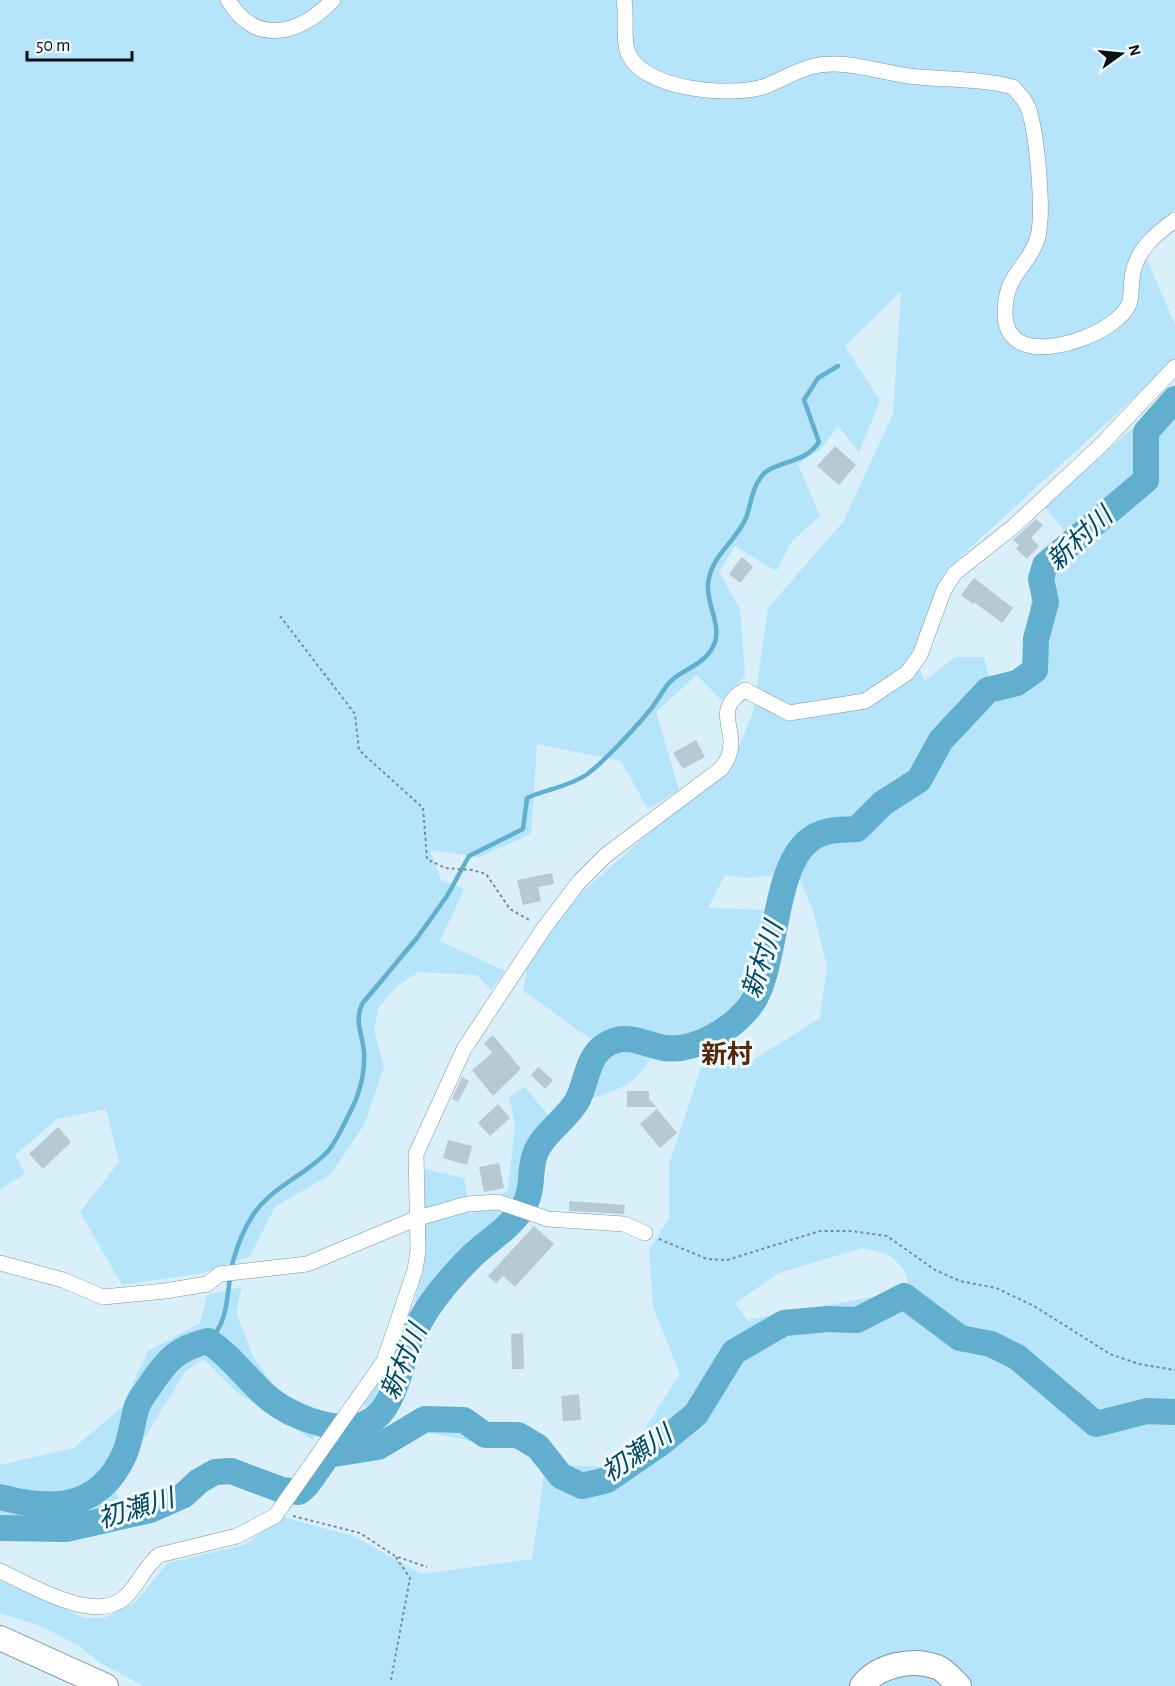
<svg xmlns="http://www.w3.org/2000/svg" width="1175" height="1686" font-family="'Alegreya Sans','Noto Sans JP',sans-serif">
  <style>
    .green { fill: #b6e4fa; fill-rule: evenodd }
    .lines { fill: none; stroke-linecap: round; stroke-linejoin: round }
    .stream { stroke: #61aecf; stroke-width: 4.5 }
    .river { stroke: #61aecf; stroke-width: 26 }
    .building { fill: #b5cad4 }
    .minor-casing { stroke: #7f939d; stroke-width: 16 }
    .trunk-casing { stroke: #7f939d; stroke-width: 26 }
    .path { stroke: #7c8c93; stroke-width: 2; stroke-dasharray: 3 3; stroke-linecap: butt }
    .minor { stroke: #fff; stroke-width: 15 }
    .trunk { stroke: #fff; stroke-width: 24 }
    .labels { text-anchor: middle; dominant-baseline: central; stroke-width: 6; stroke-linejoin: round; paint-order: stroke }
    .water-label { font-size: 26px; font-style: italic; fill: #00465d; stroke: #f1fafe }
    .neighbourhood-label { font-size: 26px; font-weight: bold; fill: #552607; stroke: #f1fafe }
  </style>
  <rect width="100%" height="100%" fill="#d9eff9"/>
  <!-- green -->
  <g class="green">
    <path d="M0 0H1175V209L1140 244 1175 324V360L945 571 912 654 925 681 955 657H984L991 683 1024 666 1033 581 1040 556 1067 534 1044 506 1141 421 1175 384V1686H144L99 1662 79 1646 41 1626 0 1613V1581L85 1618H104L135 1602 168 1563 244 1545 283 1517 356 1537 421 1574 532 1559 544 1476 530 1452 424 1432 379 1454 336 1462 326 1449 380 1433 419 1412 468 1409 490 1428 521 1425 568 1465 605 1467 640 1436 680 1374 653 1307 649 1250 669 1218V1164L705 1056 725 1046 751 1061 820 1018 827 966 813 910 797 873 747 878 725 875 708 908 770 910V950L754 999 719 1029 680 1040 620 1028 594 1040C568 1026 548 1006 523 991L527 968 572 901 656 827 729 771 753 713 768 608 843 522 893 414 901 291 845 346 880 401 859 452 838 426 821 449 798 464 820 516 792 541 776 571 735 546 719 572 740 609 745 676 721 700 697 675 656 712 679 790 648 809 621 761 537 744 531 834 479 857 430 850 441 880 464 889 440 941 505 971 491 990 477 975 419 972 397 986 379 1007 374 1030 384 1067 364 1125 331 1174 275 1207 250 1256 204 1273 122 1285 80 1212 119 1162 106 1109 57 1119 15 1155 25 1174 0 1189ZM862 1248C890 1253 905 1260 910 1290L747 1320 735 1303 779 1273Z"/>
    <path d="M629 1045 651 1056C639 1084 616 1091 588 1099L597 1062Z"/>
    <path d="M525 1087 551 1119 531 1148 525 1189 518 1205 474 1242 414 1304 425 1258V1169L464 1178 470 1215 508 1190 515 1125 509 1097Z"/>
    <path d="M242 1287 236 1312 254 1358 279 1392 326 1413 313 1440 238 1393 203 1359 185 1372 114 1487 123 1507 67 1523 0 1518V1465L74 1448 122 1407 148 1351 200 1323 207 1295Z"/>
    <path d="M398 1336 403 1338 389 1384 372 1410 361 1403Z"/>
  </g>
  <g class="lines">
    <!-- stream -->
    <path class="stream" d="M208 1341C231 1322 226 1288 233 1261 237 1247 245 1227 253 1215 272 1186 307 1175 329 1150 339 1137 348 1116 355 1102 361 1087 365 1069 364 1053 363 1035 354 1022 362 1004L417 938 447 896 469 856 523 829 527 798C547 789 568 787 586 775 604 762 636 727 650 710 658 701 663 688 672 680 687 667 707 664 715 642 721 624 706 603 708 584 711 555 735 543 746 518 751 505 751 492 759 480 769 460 804 466 819 442L804 400 818 378 838 366"/>
    <!-- river -->
    <g class="river">
      <path d="M0 1497C52 1511 99 1510 124 1455 131 1440 132 1422 137 1406 140 1399 145 1393 149 1387 167 1360 177 1348 208 1341 231 1356 245 1377 265 1395 285 1413 313 1424 340 1427 391 1433 396 1378 409 1344 413 1333 420 1321 426 1311 437 1294 454 1274 469 1259 486 1242 509 1229 522 1209 535 1189 528 1175 535 1154 542 1134 566 1120 577 1101 587 1083 586 1059 604 1046 625 1031 643 1044 664 1048 695 1052 731 1030 750 1006 782 965 768 845 826 832 836 829 847 830 857 829L883 803 919 780 941 740 988 690 1017 683 1035 670 1036 639 1046 602 1041 579 1045 565 1146 480V432L1175 399"/>
      <path d="M0 1528 66 1529 150 1510 184 1495 199 1481 215 1472 231 1471 282 1490 299 1492 307 1485 328 1455 378 1447 425 1419 464 1420 485 1435H518L538 1447 561 1476 582 1486 607 1480 661 1443 696 1414 734 1352 784 1323 827 1319 857 1320 904 1296 960 1338 991 1344 1017 1357 1096 1424 1147 1411 1175 1412"/>
    </g>
  </g>
  <!-- building -->
  <g class="building">
    <path d="M835 446 856 465 839 485 817 466Z"/>
    <path d="M1036 519 1043 525 1031 538 1039 546 1027 559 1016 549 1019 545 1013 540Z"/>
    <path d="M742 557 753 567 740 583 729 574Z"/>
    <path d="M974 578 1013 608 1002 623 974 602 973 604 961 595Z"/>
    <path d="M696 740 705 757 683 769 673 753Z"/>
    <path d="M552 873 554 884 538 887 541 901 523 905 517 880Z"/>
    <path d="M493 1035 521 1069 493 1096 472 1070 492 1053 484 1043Z"/>
    <path d="M538 1067 553 1080 545 1089 531 1075Z"/>
    <path d="M462 1077 469 1081 458 1102 452 1099Z"/>
    <path d="M627 1091H649V1099L656 1107H627Z"/>
    <path d="M498 1104 510 1118 490 1136 478 1123Z"/>
    <path d="M657 1109 677 1133 660 1148 640 1124Z"/>
    <path d="M58 1127 71 1142 43 1169 29 1154Z"/>
    <path d="M448 1140 472 1146 467 1165 443 1158Z"/>
    <path d="M499 1163 504 1188 484 1192 479 1167Z"/>
    <path d="M569 1201 625 1205 624 1214 569 1211Z"/>
    <path d="M534 1226 554 1244 515 1287 503 1276 496 1283 488 1276Z"/>
    <path d="M523 1333 524 1369H512L511 1334Z"/>
    <path d="M579 1394 581 1420 563 1421 561 1396Z"/>
  </g>
  <g class="lines">
    <!-- minor casing -->
    <g class="minor-casing">
      <g id="minor">
        <path d="M228 0C256 47 300 34 333 0"/>
        <path d="M624 0C627 16 623 35 627 50 639 90 729 97 763 87 780 81 796 70 814 66 843 59 879 72 909 76 943 80 979 78 1013 87 1020 95 1028 103 1030 114 1037 138 1045 217 1037 240 1026 270 1005 274 1005 313 1005 369 1086 343 1112 323 1138 303 1128 297 1133 272 1139 247 1156 234 1175 220"/>
        <path d="M0 1263 63 1280 103 1297 165 1291 207 1284 220 1274 307 1264 415 1219 467 1204 498 1202 548 1219 624 1224 645 1233"/>
        <path d="M0 1571C31 1585 94 1624 124 1598 138 1586 144 1567 159 1555L237 1536 275 1516 384 1361 415 1270 418 1251 416 1154 464 1049 544 928 579 882 606 855 722 768C724 764 728 759 729 755 738 729 711 710 745 690L789 713 865 701 907 673 920 655 944 590 955 573 1014 526 1100 446 1175 367"/>
      </g>
    </g>
    <!-- trunk casing -->
    <g class="trunk-casing">
      <g id="trunk">
        <path d="M0 1638 106 1686"/>
        <path d="M862 1686C878 1665 912 1658 937 1667 945 1670 953 1680 959 1686"/>
      </g>
    </g>
    <!-- path -->
    <g class="path">
      <path d="M280 616 355 714 359 750 423 808 427 859 445 868 472 870 486 874 510 909 531 921"/>
      <path d="M659 1239 707 1259 727 1260 820 1231H851L887 1236 935 1270 960 1281 996 1288 1034 1306 1110 1354 1139 1364 1175 1370"/>
      <path d="M293 1516 360 1533 395 1556 427 1567"/>
      <path d="M391 1680 410 1578 395 1556"/>
    </g>
    <!-- minor -->
    <use href="#minor" class="minor"/>
    <!-- trunk -->
    <use href="#trunk" class="trunk"/>
  </g>
  <g class="labels">
    <!-- water labels -->
    <g class="water-label">
      <text transform="translate(1080 539) rotate(-43)">新村川</text>
      <text transform="translate(763 960) rotate(-72)">新村川</text>
      <text transform="translate(404 1362) rotate(-67)">新村川</text>
      <text transform="translate(637 1454) rotate(-34)">初瀬川</text>
      <text transform="translate(136 1509) rotate(-17)">初瀬川</text>
    </g>
    <!-- neighbourhood labels -->
    <g class="neighbourhood-label">
      <text x="727" y="1055">新村</text>
    </g>
  </g>
  <!-- north arrow -->
  <g transform="translate(1121 54) rotate(75)" stroke="#f1fafe" stroke-width="4.5" paint-order="stroke">
  <path d="M0-4.5L10 22L0 15L-10 22Z" fill="#091014"/>
  <text y="-9" font-size="16" font-weight="bold" text-anchor="middle" fill="#091014">N</text>
  </g>
  <!-- scale -->
  <path d="M27 51v9h105v-9" fill="none" stroke="#091014" stroke-width="3"/>
  <text x="36" y="51" font-size="18" fill="#091014" stroke="#f1fafe" stroke-width="4.5" paint-order="stroke">50 m</text>
</svg>
